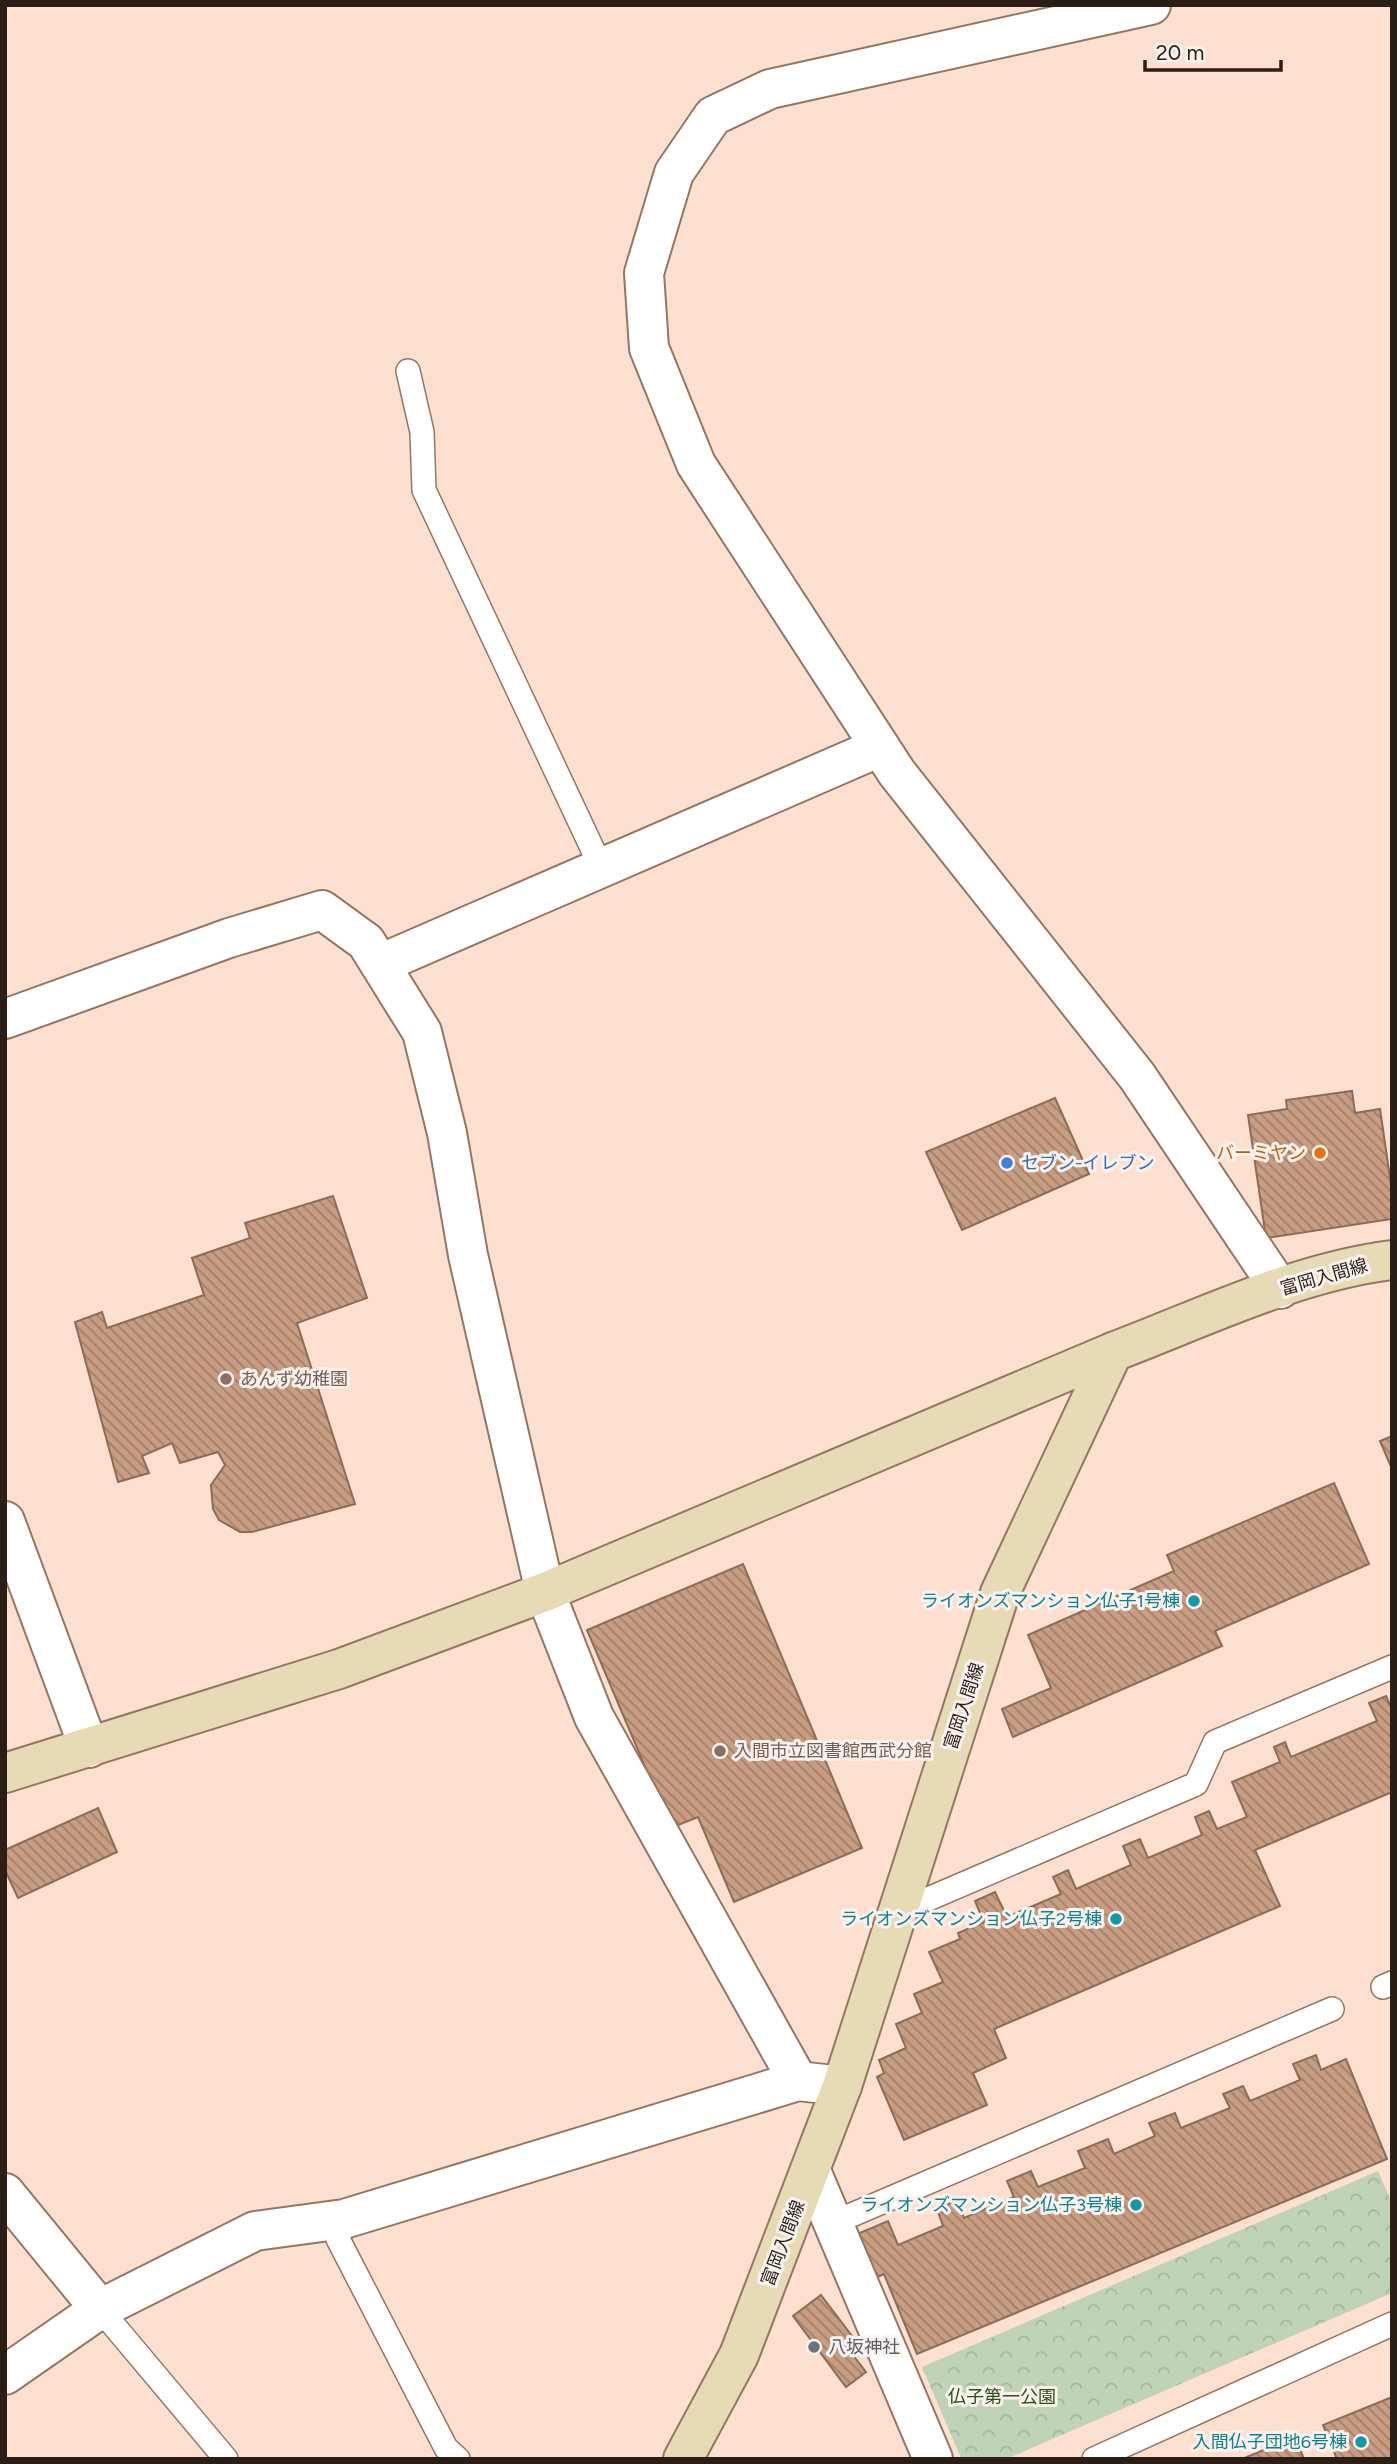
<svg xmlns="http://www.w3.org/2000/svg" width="1397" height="2464" font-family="Figtree,'Noto Sans JP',sans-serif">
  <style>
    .park { fill: url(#park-crowns) }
    .building { fill: url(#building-back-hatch); stroke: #8b6c58; stroke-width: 2 }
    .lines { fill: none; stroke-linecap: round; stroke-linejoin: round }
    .lane-casing { stroke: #967663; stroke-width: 26 }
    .street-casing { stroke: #967663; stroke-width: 42 }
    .secondary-casing { stroke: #967663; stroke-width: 42 }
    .lane { stroke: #fff; stroke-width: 23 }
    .street { stroke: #fff; stroke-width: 38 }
    .secondary { stroke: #e7dbb5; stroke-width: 38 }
    .food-dot { fill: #e8710a; stroke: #faf2ee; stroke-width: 2.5 }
    .shop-dot { fill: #3f7fe0; stroke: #faf2ee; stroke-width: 2.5 }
    .education-dot { fill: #8d6e63; stroke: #faf2ee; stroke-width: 2.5 }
    .culture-dot { fill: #0f9aa8; stroke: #faf2ee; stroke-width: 2.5 }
    .worship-dot { fill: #6b7280; stroke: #faf2ee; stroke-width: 2.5 }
    .labels { text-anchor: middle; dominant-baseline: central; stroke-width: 6; stroke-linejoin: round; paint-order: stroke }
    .food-label { font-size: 18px; fill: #c56008; stroke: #faf2ee; text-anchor: end }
    .shop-label { font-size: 18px; fill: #366cbe; stroke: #faf2ee; text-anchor: start }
    .street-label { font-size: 18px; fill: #2b1e16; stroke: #faf2ee }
    .education-label { font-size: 18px; fill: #785e54; stroke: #faf2ee; text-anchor: start }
    .culture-label { font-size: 18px; fill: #0d838f; stroke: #faf2ee; text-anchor: end }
    .worship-label { font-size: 18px; fill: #5b616d; stroke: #faf2ee; text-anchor: start }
    .park-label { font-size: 18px; fill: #2c5018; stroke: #faf2ee }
  </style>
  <defs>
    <pattern id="park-crowns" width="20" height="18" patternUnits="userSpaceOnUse" patternTransform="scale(1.75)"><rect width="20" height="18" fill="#bfd4b7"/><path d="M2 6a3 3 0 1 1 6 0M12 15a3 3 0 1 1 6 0" fill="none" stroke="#a4b69d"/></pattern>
    <pattern id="building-back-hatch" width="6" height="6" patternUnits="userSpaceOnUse" patternTransform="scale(1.75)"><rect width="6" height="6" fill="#c89d82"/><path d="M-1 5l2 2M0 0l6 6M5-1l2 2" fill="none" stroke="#a37f69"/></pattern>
  </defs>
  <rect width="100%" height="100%" fill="#fde0cf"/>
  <!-- park -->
  <path class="park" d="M1378 2171 1392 2203V2293L1006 2459 961 2458 922 2367Z"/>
  <!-- building -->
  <g class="building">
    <path d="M1352 1091 1355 1113 1380 1109 1392 1191V1219L1266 1238 1248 1115 1287 1109 1286 1100Z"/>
    <path d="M1055 1098 1089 1174 962 1230 926 1152Z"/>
    <path d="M333 1196 367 1298 297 1323 355 1504 252 1532H240L219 1520 213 1509 211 1485 225 1465 218 1452 180 1463 172 1443 142 1456 149 1473 118 1482 75 1322 102 1312 107 1328 204 1295 192 1258 250 1238 245 1223Z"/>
    <path d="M1392 1436V1469L1380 1441Z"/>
    <path d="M1334 1483 1369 1564 1215 1631 1222 1646 1013 1737 1002 1709 1051 1688 1028 1635 1174 1571 1167 1555Z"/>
    <path d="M743 1564 862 1848 734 1902 698 1817 671 1828 587 1630Z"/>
    <path d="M1386 1696 1392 1709V1792L1255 1850 1280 1906 994 2029 1006 2058 973 2073 987 2105 904 2140 877 2077 884 2073 879 2060 906 2048 896 2024 922 2013 914 1994 943 1982 929 1952 960 1939 958 1933 984 1922 975 1901 995 1892 1007 1917 1061 1894 1053 1877 1068 1870 1076 1889 1131 1865 1123 1846 1140 1839 1148 1858 1202 1835 1195 1817 1209 1811 1217 1829 1247 1817 1232 1782 1280 1762 1274 1747 1285 1742 1291 1757 1377 1721 1369 1703Z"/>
    <path d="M98 1808 117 1852 18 1898 5 1870V1850Z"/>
    <path d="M1316 2055 1321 2070 1346 2059 1387 2159 917 2354 884 2274 873 2279 855 2235 888 2221 898 2245 943 2226 937 2209 957 2200 964 2218 1014 2197 1007 2181 1031 2171 1038 2187 1085 2168 1078 2151 1108 2139 1114 2154 1155 2136 1149 2123 1175 2113 1181 2128 1230 2108 1223 2094 1243 2086 1250 2101 1300 2080 1293 2064Z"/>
    <path d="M821 2295 855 2340 846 2346 866 2372 846 2387 793 2316Z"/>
    <path d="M1392 2397V2459H1337L1323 2425Z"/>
    <path d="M1295 2437 1304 2459H1242Z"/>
  </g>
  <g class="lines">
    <!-- lane casing -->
    <g class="lane-casing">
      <g id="lane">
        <path d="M408 371 422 432 424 490 601 867"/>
        <path d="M898 1912 1196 1784 1215 1742 1392 1667"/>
        <path d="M1383 1987 1392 1983"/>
        <path d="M344 2219 338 2239 446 2448 458 2459"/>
        <path d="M833 2223 1332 2009"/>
        <path d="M100 2309 226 2459"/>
        <path d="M1094 2459 1392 2324"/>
      </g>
    </g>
    <!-- street casing -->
    <g class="street-casing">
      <g id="street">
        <path d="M1151 5 770 89 713 116 674 173 644 273 649 348 696 464 897 773 1137 1076 1280 1289"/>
        <path d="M380 964 880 747"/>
        <path d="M5 1019 229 938 322 910 366 942 422 1032 447 1133 468 1255 545 1592 594 1717 798 2081 842 2086"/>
        <path d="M5 1521 89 1748"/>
        <path d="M811 2171 933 2459"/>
        <path d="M5 2193 100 2309"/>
        <path d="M5 2375 100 2309 255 2231 344 2219 798 2081"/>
      </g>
    </g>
    <!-- secondary casing -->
    <g class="secondary-casing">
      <g id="secondary">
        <path d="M5 1773 339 1669 545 1592 1113 1352"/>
        <path d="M683 2459 739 2355 842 2086 1000 1593 1113 1352C1203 1318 1296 1272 1392 1260"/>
      </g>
    </g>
    <!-- lane -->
    <use href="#lane" class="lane"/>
    <!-- street -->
    <use href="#street" class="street"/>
    <!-- secondary -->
    <use href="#secondary" class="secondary"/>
  </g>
  <!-- markers -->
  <circle class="food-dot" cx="1320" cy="1153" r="7"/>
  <circle class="shop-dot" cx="1007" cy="1163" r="7"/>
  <g class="education-dot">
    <circle cx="226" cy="1379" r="7"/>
    <circle cx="720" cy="1751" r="7"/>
  </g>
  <g class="culture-dot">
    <circle cx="1194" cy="1601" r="7"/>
    <circle cx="1116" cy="1919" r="7"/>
    <circle cx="1136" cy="2205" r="7"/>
    <circle cx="1361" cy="2442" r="7"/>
  </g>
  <circle class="worship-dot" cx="814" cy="2347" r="7"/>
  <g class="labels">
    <!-- food labels -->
    <g class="food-label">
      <text x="1306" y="1153">バーミヤン</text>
    </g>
    <!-- shop labels -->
    <g class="shop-label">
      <text x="1021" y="1163">セブン-イレブン</text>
    </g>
    <!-- street labels -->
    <g class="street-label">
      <text transform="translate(1324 1277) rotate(-16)">富岡入間線</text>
      <text transform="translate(964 1706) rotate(-72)">富岡入間線</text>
      <text transform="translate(783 2243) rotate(-69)">富岡入間線</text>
    </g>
    <!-- education labels -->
    <g class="education-label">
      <text x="240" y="1379">あんず幼稚園</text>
      <text x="734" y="1751">入間市立図書館西武分館</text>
    </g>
    <!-- culture labels -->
    <g class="culture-label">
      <text x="1180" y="1601">ライオンズマンション仏子1号棟</text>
      <text x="1102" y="1919">ライオンズマンション仏子2号棟</text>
      <text x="1122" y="2205">ライオンズマンション仏子3号棟</text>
      <text x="1347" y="2442">入間仏子団地6号棟</text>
    </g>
    <!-- worship labels -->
    <g class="worship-label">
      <text x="828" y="2347">八坂神社</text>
    </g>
    <!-- park labels -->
    <g class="park-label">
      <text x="1002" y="2397">仏子第一公園</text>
    </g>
  </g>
  <!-- border -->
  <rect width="1397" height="2464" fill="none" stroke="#2b1e16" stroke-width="14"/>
  <!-- scale -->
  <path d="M1145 60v10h136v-10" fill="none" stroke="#2b1e16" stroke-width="3.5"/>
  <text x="1156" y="60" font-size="21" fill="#2b1e16" stroke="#faf2ee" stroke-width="5" paint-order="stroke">20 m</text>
</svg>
